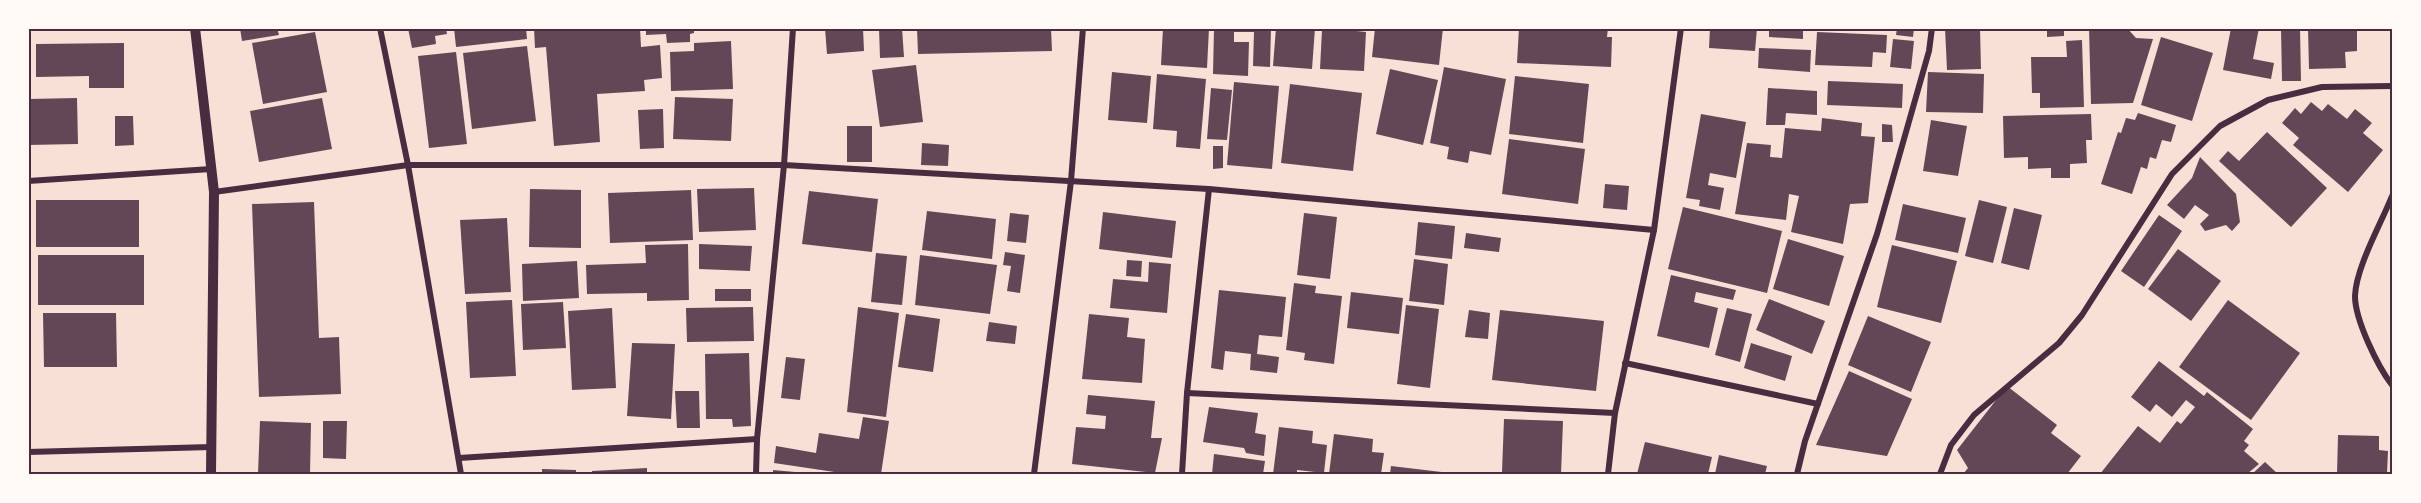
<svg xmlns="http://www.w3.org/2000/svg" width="2421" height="503" font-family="Roboto,sans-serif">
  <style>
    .building { fill: #644757 }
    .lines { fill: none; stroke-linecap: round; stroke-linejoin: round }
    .minor { stroke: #4a2c40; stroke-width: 6 }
    .tertiary { stroke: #4a2c40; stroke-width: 10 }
    .neatline { fill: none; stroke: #4a2c40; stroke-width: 2 }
  </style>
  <rect width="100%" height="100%" fill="#f7e1d7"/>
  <!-- building -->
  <g class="building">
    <path d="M240 28H277L279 35 242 41Z"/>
    <path d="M408 28H446L447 34 435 36 436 44 412 48Z"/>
    <path d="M454 28H526L527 39 456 47Z"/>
    <path d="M534 28H640L641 47 660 45 662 78 644 80 645 91 597 94 600 142 554 146 546 47 535 48Z"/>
    <path d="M646 28H694V33L690 34V42L667 43 666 34 646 35Z"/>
    <path d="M825 28H863L864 51 827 54Z"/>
    <path d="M879 28H902L904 57 880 58Z"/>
    <path d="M917 28H1051L1052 51 918 54Z"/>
    <path d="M1163 28H1209L1207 68 1161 65Z"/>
    <path d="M1214 28H1271L1270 67 1253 66 1254 32H1234V42H1249L1248 76 1213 74Z"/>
    <path d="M1276 28H1315L1312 69 1273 66Z"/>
    <path d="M1329 28 1366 32 1364 71 1320 69 1322 30Z"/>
    <path d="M1375 28 1417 31V28H1443L1439 65 1372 57Z"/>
    <path d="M1519 28H1608L1607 37H1612L1611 67 1517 63Z"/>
    <path d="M1710 28H1757L1755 51 1709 48Z"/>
    <path d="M1769 28H1803V39L1769 37Z"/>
    <path d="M1897 28H1914L1913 37 1896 35Z"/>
    <path d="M1945 28H1980L1981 69 1947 70Z"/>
    <path d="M2064 28V36L2047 37V29Z"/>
    <path d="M2089 28H2127L2136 38 2153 39 2133 103 2091 104Z"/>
    <path d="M2231 28H2259L2253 59 2274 63 2271 79 2223 70Z"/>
    <path d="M2281 28H2300L2301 81H2282Z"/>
    <path d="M2308 28H2357V51L2345 52 2346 68 2309 69Z"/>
    <path d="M315 32 327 92 263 104 252 43Z"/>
    <path d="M1817 32 1887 35 1886 53 1873 52 1872 67 1815 65Z"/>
    <path d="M2161 37 2213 53 2192 121 2141 105Z"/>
    <path d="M1893 39 1914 41 1911 69 1890 67Z"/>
    <path d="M2082 40 2084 107 2040 108V93H2032L2031 57H2067L2066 41Z"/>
    <path d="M731 41 733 89 671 91 670 52 694 51V43Z"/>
    <path d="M124 43V88H89V76L36 77V44Z"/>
    <path d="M527 46 536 121 472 129 463 53Z"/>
    <path d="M1759 48 1811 50 1810 72 1758 68Z"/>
    <path d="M456 52 467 144 429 148 418 56Z"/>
    <path d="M916 65 923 122 880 127 872 70Z"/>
    <path d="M1444 67 1506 79 1491 155 1470 151 1468 163 1447 159 1449 147 1430 143Z"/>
    <path d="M1390 69 1438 80 1423 145 1376 134Z"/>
    <path d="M1112 72 1151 76 1147 123 1108 120Z"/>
    <path d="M1928 72 1984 74 1983 113 1926 112Z"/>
    <path d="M1157 74 1206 79 1200 149 1176 147 1177 131 1153 129Z"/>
    <path d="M1515 76 1589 84 1583 143 1509 134Z"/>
    <path d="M1828 81 1903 84 1902 108 1827 105Z"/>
    <path d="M1234 82 1279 86 1272 169 1227 165Z"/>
    <path d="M1290 84 1362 93 1353 171 1281 163Z"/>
    <path d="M1211 88 1232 90 1227 140 1207 139Z"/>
    <path d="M1768 88 1817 91V115L1786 113 1785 125H1766Z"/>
    <path d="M675 97 733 99 731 141 673 139Z"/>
    <path d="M77 98 78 144 28 145V99Z"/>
    <path d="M322 98 332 149 259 162 250 111Z"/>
    <path d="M2311 102 2322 111 2328 104 2347 119 2355 109 2372 123 2363 133 2383 150 2348 192 2293 145 2299 138 2282 123 2295 108 2301 114Z"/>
    <path d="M663 109 664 148 640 149 638 110Z"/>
    <path d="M2138 113 2176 125 2171 142 2162 140 2156 159 2150 157 2147 169 2141 167 2132 194 2101 184 2118 132 2121 133 2126 118 2135 120Z"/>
    <path d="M1701 114 1746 122 1736 178 1710 173 1708 185 1724 188 1720 210 1699 206 1700 200 1686 198Z"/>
    <path d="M2091 114 2092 140H2086L2087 163 2070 164V178H2051V168L2028 169V157L2004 158 2003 116Z"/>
    <path d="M115 116H133L134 145 115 146Z"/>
    <path d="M1822 118 1862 123 1861 136 1875 137 1868 203 1850 204 1843 244 1791 232 1799 196 1789 194 1786 220 1735 214 1747 143 1771 145 1770 157 1782 158 1785 128 1821 131Z"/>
    <path d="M1931 120 1967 126 1958 176 1923 171Z"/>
    <path d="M1882 124 1892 125 1893 142H1882Z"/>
    <rect x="847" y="126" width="25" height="36"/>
    <path d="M2267 132 2327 188 2291 227 2219 161 2228 151 2239 161Z"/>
    <path d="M1509 139 1585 149 1578 204 1502 194Z"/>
    <path d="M922 143 949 145 948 166 921 165Z"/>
    <path d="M1213 146H1223V168L1213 169Z"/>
    <path d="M2200 157 2236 194 2240 222 2232 231 2226 225 2205 231 2200 224 2209 215 2195 205 2184 219 2167 205 2192 178Z"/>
    <path d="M1605 184 1629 186 1627 210 1603 208Z"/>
    <path d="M754 188 756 230 699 232 697 189Z"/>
    <path d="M530 189 581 190V248L529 247Z"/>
    <path d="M691 190 693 240 610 243 608 193Z"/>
    <path d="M809 191 878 199 872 252 802 244Z"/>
    <rect x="36" y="200" width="103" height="47"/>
    <path d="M1979 200 2007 207 1993 263 1965 256Z"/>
    <path d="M314 202 319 338 339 337 341 394 259 397 252 204Z"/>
    <path d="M1903 204 1966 218 1958 253 1895 240Z"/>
    <path d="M1683 207 1782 231 1767 293 1668 269Z"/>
    <path d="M2014 208 2042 215 2029 270 2001 263Z"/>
    <path d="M927 211 996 219 992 259 922 250Z"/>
    <path d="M1103 212 1176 221 1172 258 1099 249Z"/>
    <path d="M1010 213 1029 215 1026 243 1007 241Z"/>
    <path d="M1304 213 1337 217 1330 279 1297 275Z"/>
    <path d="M2159 215 2182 231 2144 287 2121 271Z"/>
    <path d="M507 218 511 292 465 294 460 220Z"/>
    <path d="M1418 222 1455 226 1452 259 1415 255Z"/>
    <path d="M1466 233 1501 238 1499 252 1464 248Z"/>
    <path d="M1788 239 1844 256 1829 306 1773 289Z"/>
    <path d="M688 244 689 300 647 301V293L587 294 586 265 646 263 645 245Z"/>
    <path d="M699 244 752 246 750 271 699 269Z"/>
    <path d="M1892 245 1957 261 1941 323 1877 307Z"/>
    <path d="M2178 249 2221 281 2191 321 2148 289Z"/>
    <path d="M1005 252 1025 255 1020 293 1007 291 1011 266 1003 265Z"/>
    <path d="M876 253 907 256 902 305 871 302Z"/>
    <rect x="38" y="255" width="106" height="50"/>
    <path d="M920 255 997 265 990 314 915 305Z"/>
    <path d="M1414 259 1448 264 1444 305 1409 301Z"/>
    <path d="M1127 260 1142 261 1141 277 1126 276Z"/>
    <path d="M577 261 579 298 523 301 522 264Z"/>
    <path d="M1149 262 1171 264 1167 313 1110 308 1113 279 1148 282Z"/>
    <path d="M1671 275 1736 290 1733 300 1696 292 1694 302 1718 308 1709 348 1657 336Z"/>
    <path d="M1294 283 1316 286 1315 293 1342 296 1334 364 1304 360 1305 353 1286 350Z"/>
    <rect x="715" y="289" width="36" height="12"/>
    <path d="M1219 290 1286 297 1282 337 1259 335 1257 354 1279 357 1277 373 1250 370 1251 354 1225 351 1223 370 1211 368Z"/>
    <path d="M1351 292 1403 298 1399 334 1347 328Z"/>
    <path d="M1769 299 1825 321 1812 354 1756 330Z"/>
    <path d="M512 300 516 376 470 378 466 302Z"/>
    <path d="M2228 300 2300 353 2251 420 2179 367Z"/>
    <path d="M563 302 566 348 523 350 521 304Z"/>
    <path d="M1406 305 1439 309 1430 388 1397 384Z"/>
    <path d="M753 307 754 341 687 342 686 308Z"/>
    <path d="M858 307 899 313 886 417 847 412Z"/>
    <path d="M612 308 616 388 572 390 568 311Z"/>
    <path d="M1727 308 1752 314 1740 362 1715 355Z"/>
    <path d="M1469 310 1490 313 1488 339 1465 337Z"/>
    <path d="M1500 310 1604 321 1596 391 1492 380Z"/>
    <path d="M43 313H116L117 367H44Z"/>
    <path d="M906 314 940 319 933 372 898 367Z"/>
    <path d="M1089 314 1129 318 1127 337 1145 339 1142 383 1082 379Z"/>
    <path d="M1868 316 1931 342 1911 392 1848 365Z"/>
    <path d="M989 322 1017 326 1015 344 986 341Z"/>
    <path d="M632 343 675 344 671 419 627 416Z"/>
    <path d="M1751 343 1792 356 1785 381 1744 368Z"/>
    <path d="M749 353 751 426 733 427 732 419H706L705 354Z"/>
    <path d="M786 357 805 359 800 400 781 398Z"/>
    <path d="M2159 361 2204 396 2207 392 2253 429 2244 441 2249 445 2244 451 2259 464 2247 474H2100L2138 426 2160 443 2177 421 2181 424 2195 407 2186 400 2172 417 2156 404 2150 412 2131 397Z"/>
    <path d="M1849 371 1912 399 1887 456 1816 445Z"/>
    <path d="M2007 386 2057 425 2051 433 2081 456 2067 474H1963L1968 468 1957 450Z"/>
    <path d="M675 391H699L700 428H677Z"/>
    <path d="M1088 395 1155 401 1151 438H1162L1155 473 1072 464 1076 427 1105 429 1106 416 1086 414Z"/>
    <path d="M1209 407 1258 413 1255 433 1266 435 1264 456 1246 453 1244 448 1203 442Z"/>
    <path d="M863 417 889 421 881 474H848L774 463 776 446 816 453 819 433 859 439Z"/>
    <path d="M1504 419 1563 421 1561 474 1502 472Z"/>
    <path d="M260 421 311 423 310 474H258Z"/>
    <path d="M323 421H347L346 459 323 458Z"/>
    <path d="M1279 427 1313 431 1312 443 1327 445 1324 473 1297 470V474H1273Z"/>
    <path d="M1334 434 1373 439 1372 452 1384 453 1381 474H1329Z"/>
    <path d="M2338 435 2379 436V450L2388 451 2387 474H2337Z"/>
    <path d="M1645 442 1712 457 1708 474H1637Z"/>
    <path d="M1214 454 1265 461 1263 474H1212Z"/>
    <path d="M1719 455 1767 466 1765 474H1715Z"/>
    <path d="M2265 462 2278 474H2252Z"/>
    <path d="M1391 466 1450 473V474H1390Z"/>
    <path d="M647 468V474H592V471Z"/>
    <path d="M542 469 576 470V474H542Z"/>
    <path d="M773 470 806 473V474H773Z"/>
  </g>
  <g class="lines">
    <!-- minor -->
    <g class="minor">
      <path d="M380 28 408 165 461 474"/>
      <path d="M28 181 211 169"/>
      <path d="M214 192 408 165H784L1209 189 1654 230"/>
      <path d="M2392 196C2381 224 2356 267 2355 296 2355 320 2378 367 2392 385"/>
      <path d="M1625 363 1818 404"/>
      <path d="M1187 393 1615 413"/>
      <path d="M28 452 211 447"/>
      <path d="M459 458 757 439"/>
      <path d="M756 474 757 439 784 165 793 28"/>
      <path d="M1034 474 1071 181 1083 28"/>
      <path d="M1182 474 1187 393 1209 189"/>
      <path d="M1608 474 1615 413 1654 230 1681 28"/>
      <path d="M1797 474 1805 441 1877 234 1929 51 1932 28"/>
      <path d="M1940 474 1951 445 1974 415 2059 343 2082 315 2172 174 2220 126 2268 100 2322 87 2392 86"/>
    </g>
    <!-- tertiary -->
    <path class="tertiary" d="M195 28 214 192 211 474"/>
  </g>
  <!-- border -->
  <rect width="2421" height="503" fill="none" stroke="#fffaf5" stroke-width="60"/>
  <rect x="30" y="30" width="2361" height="443" class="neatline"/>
</svg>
